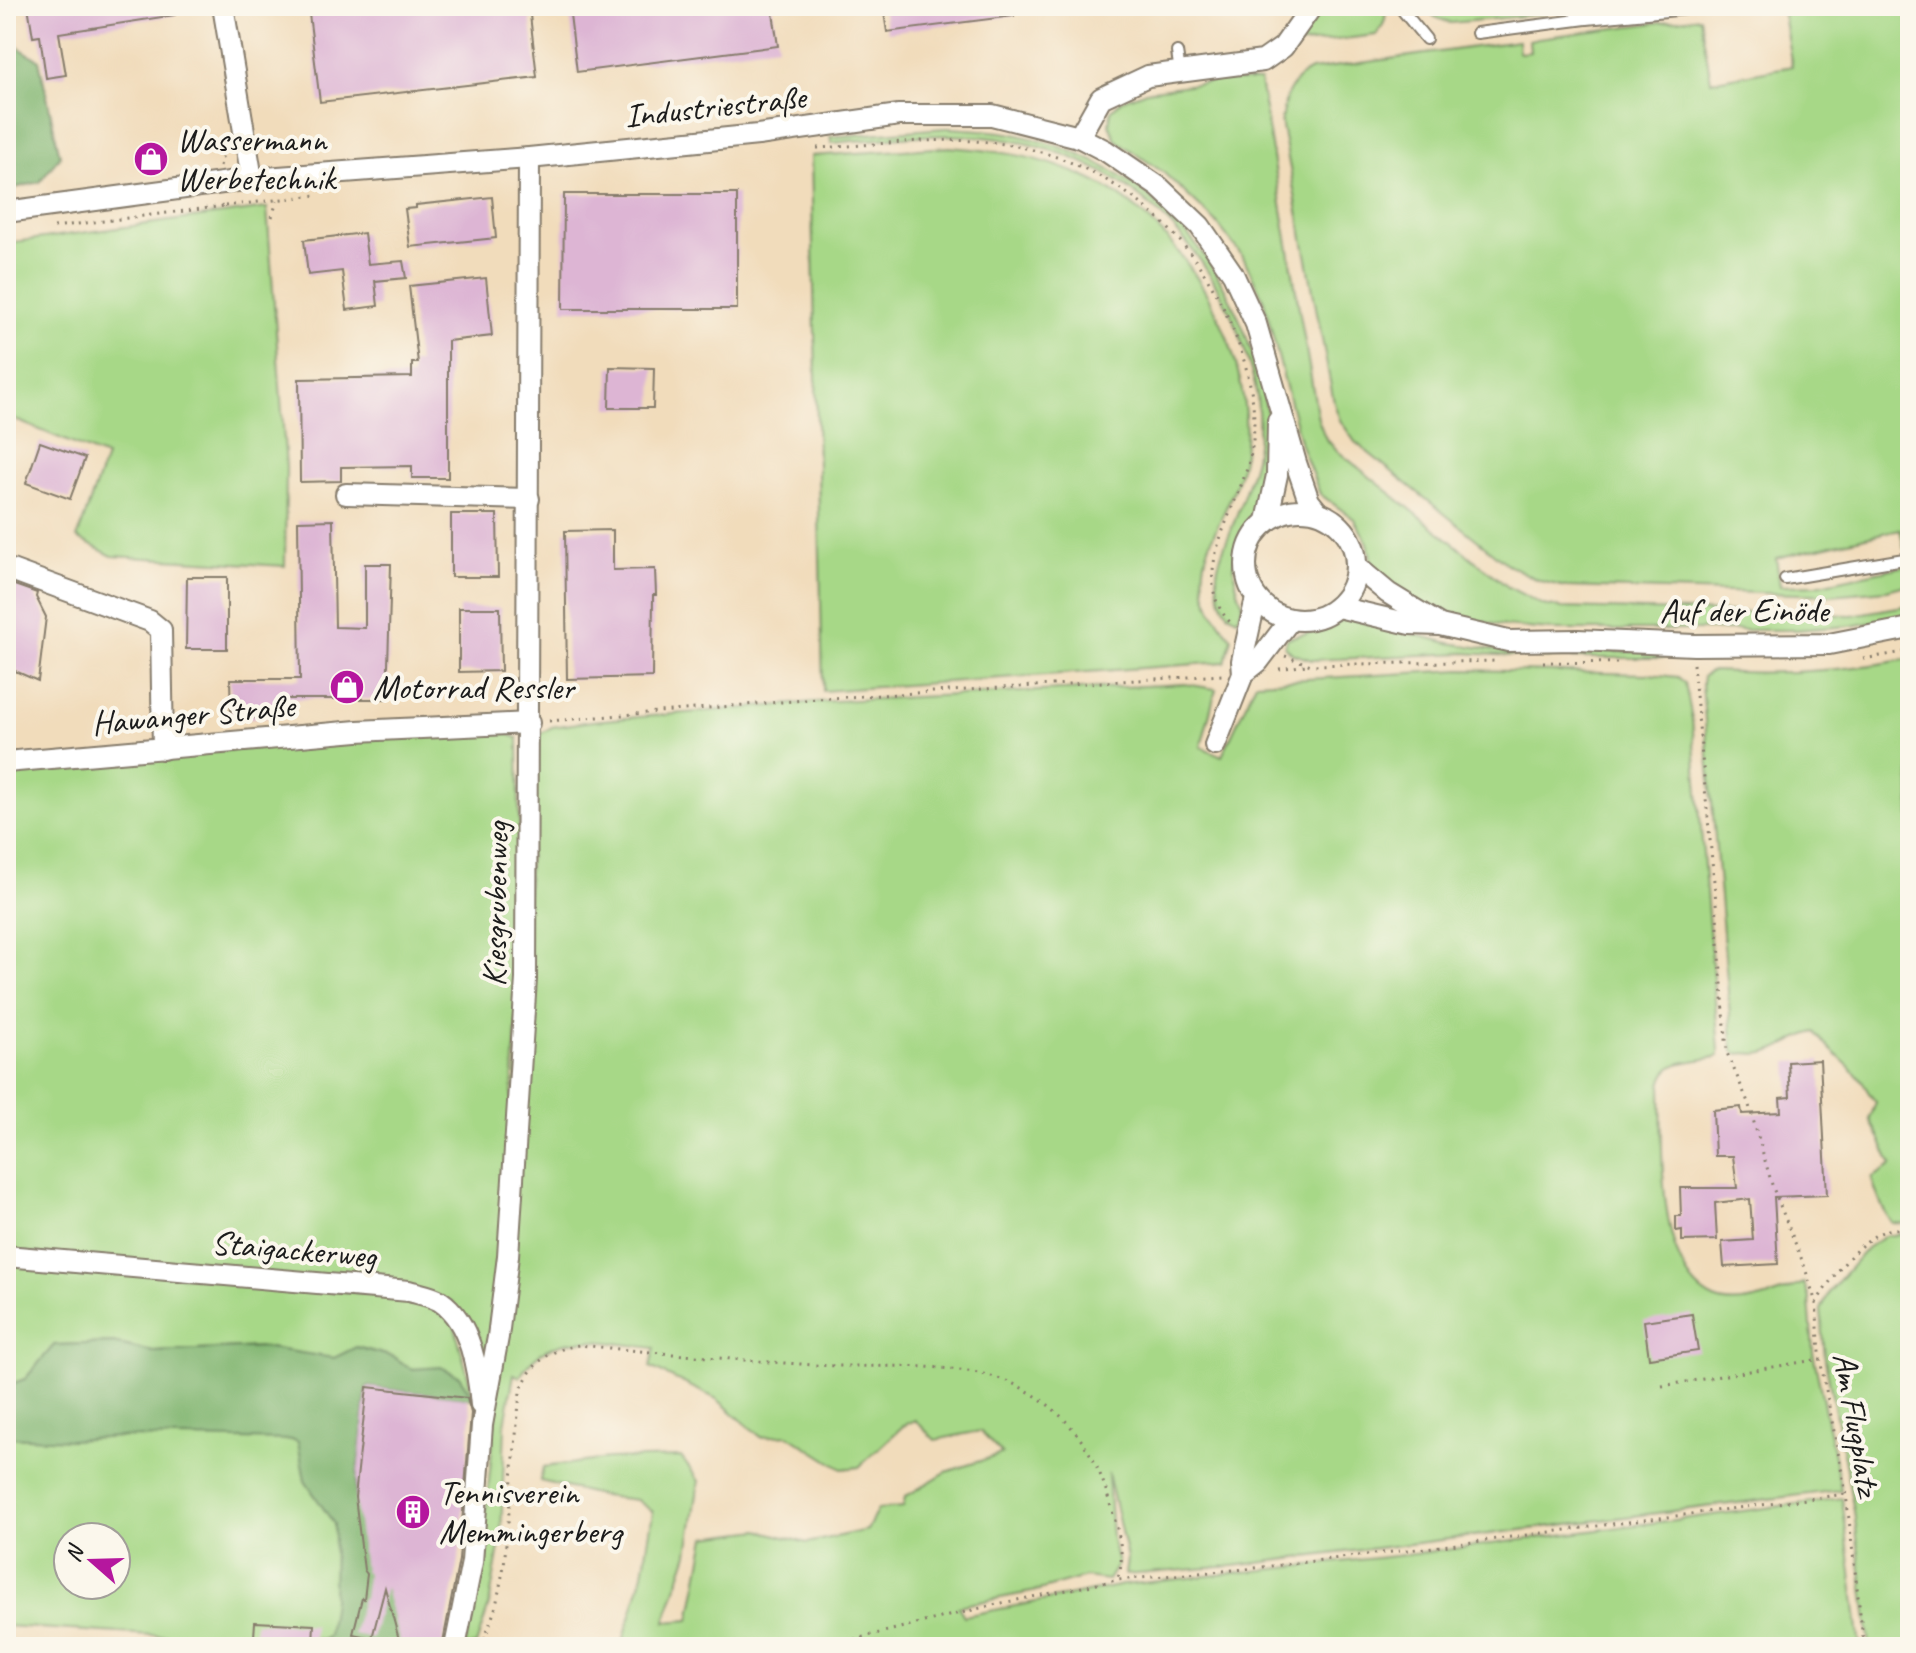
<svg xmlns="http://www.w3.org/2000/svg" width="1916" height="1653" font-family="Caveat,sans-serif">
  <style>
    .green { fill: #a7d887; stroke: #627a52; stroke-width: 2; fill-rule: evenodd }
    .forest { fill: #85b874; stroke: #506a48; stroke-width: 2 }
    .building { fill: #ddb5d4 }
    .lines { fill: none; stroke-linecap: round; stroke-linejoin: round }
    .lane-casing { stroke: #867c6c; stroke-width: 14 }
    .street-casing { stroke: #867c6c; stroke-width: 24 }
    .path { stroke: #867c6c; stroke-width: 3; stroke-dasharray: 2 6; stroke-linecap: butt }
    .lane { stroke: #fff; stroke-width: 10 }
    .street { stroke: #fff; stroke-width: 20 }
    .labels { text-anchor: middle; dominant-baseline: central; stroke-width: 8; stroke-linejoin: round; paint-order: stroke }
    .street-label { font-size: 34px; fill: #1c1c1c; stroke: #fbf7ec }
    .poi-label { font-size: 34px; fill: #1c1c1c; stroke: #fbf7ec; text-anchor: start }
  </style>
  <rect width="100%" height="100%" fill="#fbf7ec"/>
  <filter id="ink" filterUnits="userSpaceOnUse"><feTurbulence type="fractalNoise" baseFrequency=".0125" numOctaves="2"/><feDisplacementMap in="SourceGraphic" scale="16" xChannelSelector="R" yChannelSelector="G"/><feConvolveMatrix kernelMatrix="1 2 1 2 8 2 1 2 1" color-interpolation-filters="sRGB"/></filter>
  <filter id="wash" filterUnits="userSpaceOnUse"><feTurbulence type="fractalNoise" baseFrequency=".006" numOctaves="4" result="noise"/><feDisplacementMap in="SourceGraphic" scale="32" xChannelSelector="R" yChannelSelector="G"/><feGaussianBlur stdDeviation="1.8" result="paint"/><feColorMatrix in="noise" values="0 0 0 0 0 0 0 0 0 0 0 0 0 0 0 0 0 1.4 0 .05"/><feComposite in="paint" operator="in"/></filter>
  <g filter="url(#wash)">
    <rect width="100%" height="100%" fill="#f1dcbb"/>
    <!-- green -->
    <g class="green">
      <path d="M1324 6H1384C1388 17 1384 26 1376 35L1295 45Z"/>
      <path d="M1422 6H1538L1546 14 1450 23 1435 17Z"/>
      <path d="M1804 6H1836L1841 10 1854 6H1910V548L1904 549 1900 529 1776 558 1780 586 1816 585 1910 565V584L1887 590 1830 595 1566 587 1540 581 1507 564 1355 442 1340 420 1334 403 1281 121C1284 100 1290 80 1311 70L1518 41 1519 53 1530 52 1529 40 1538 38 1700 17 1711 81 1792 66 1782 9Z"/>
      <path d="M1217 81H1260L1318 419 1325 437 1335 449 1508 587 1543 605 1561 608 1852 615 1910 605V616L1851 626 1795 630H1550L1504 626 1468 619 1418 603 1373 570 1368 543 1354 519 1320 494 1301 445 1263 298 1243 257 1216 222 1164 173 1116 140 1109 124 1111 111 1122 100 1146 91Z"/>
      <path d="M946 128C968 129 991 130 1013 134 1134 159 1217 239 1253 357 1263 390 1273 429 1271 464 1271 475 1267 496 1262 505 1258 514 1248 521 1243 529 1229 554 1232 579 1243 604L1238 619C1222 615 1216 589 1217 573 1218 559 1225 546 1230 533 1239 508 1249 484 1255 458 1260 432 1260 400 1252 374 1217 243 1123 150 984 137 934 132 883 139 832 143L830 137Z"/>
      <path d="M950 147C1000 151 1039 156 1085 177 1178 217 1252 341 1245 443 1240 522 1163 563 1232 638L1225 662 823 691 811 156Z"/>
      <path d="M267 208 286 467 285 566 112 556 77 538 106 457 6 416V243Z"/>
      <path d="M1348 618 1449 643 1508 652H1671L1676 658H1550L1464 653 1312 660 1293 654 1285 647 1287 638 1324 629Z"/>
      <path d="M1910 659V1224L1892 1223C1882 1209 1876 1195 1872 1178L1892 1165 1870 1119 1876 1102C1867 1093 1865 1083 1857 1075 1842 1058 1829 1051 1815 1032 1797 1036 1782 1049 1764 1053 1756 1055 1747 1052 1737 1054L1733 1051 1702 684 1703 676 1712 671C1779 675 1844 671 1910 659Z"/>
      <path d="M1461 670 1649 674 1678 677 1685 683 1692 719 1719 1050V1056C1693 1064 1667 1056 1661 1085 1663 1141 1654 1272 1714 1299 1738 1310 1781 1293 1804 1283L1809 1299 1813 1352 1841 1490 1233 1566 1125 1575 1127 1558 1108 1473 1112 1538 1118 1564 1108 1580 1085 1577 1032 1592 958 1606 964 1616 1123 1585 1423 1553 1842 1498 1860 1647H631L624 1638 643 1574 653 1512 637 1500 603 1496 540 1481 543 1467 608 1459 681 1457 699 1481 688 1553 665 1622 690 1620 706 1537 759 1530 807 1543 867 1530 878 1509 903 1507 905 1497 946 1472 1002 1454 980 1431 935 1440 915 1420 903 1426 859 1467 842 1469 788 1435 761 1437 717 1399 650 1367 655 1348C606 1343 548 1325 520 1377L514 1374 505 1424 501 1537 489 1605 476 1645 465 1647 479 1581 498 1389 536 744 540 734 552 727 592 721 815 702 1185 684 1216 689 1201 747 1222 756 1256 682Z"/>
      <path d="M505 733 518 738 521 947 502 1255 483 1371 452 1302 6 1250V769L373 738Z"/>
      <path d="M1910 1233V1647H1870L1854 1511 1825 1359 1821 1310 1829 1292 1867 1248 1885 1236Z"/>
      <path d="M6 1260 418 1298 454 1323 474 1399 441 1368 411 1369 394 1357 357 1347 334 1359 262 1347 153 1352 114 1343 55 1345 25 1379 6 1386Z"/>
      <path d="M6 1431 307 1438 392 1614 401 1647H345L6 1626ZM68 1537H116V1585H68Z"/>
    </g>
    <!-- forest -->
    <g class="forest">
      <path d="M6 40 39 60 60 156 40 182 6 190Z"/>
      <path d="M114 1343 153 1352 262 1347 334 1358 356 1347 394 1357 411 1369 441 1367 459 1376 474 1399 367 1387 355 1496 396 1574 402 1615 400 1647H318L315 1639H324L328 1636 333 1601 334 1524 305 1481 298 1442 294 1440 120 1437 72 1440 6 1437V1386L25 1379 54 1345Z"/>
    </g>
    <g id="blocks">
      <!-- building -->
      <g class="building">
        <path d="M28 6H174L175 15 59 33 66 75 46 78 40 36 33 37Z"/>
        <path d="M308 6H529L537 77 320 102Z"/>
        <path d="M569 6H772L778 46 577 72Z"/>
        <path d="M883 6H1013L1014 16 887 32Z"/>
        <path d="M564 194H737V309H563Z"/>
        <path d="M492 197 496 238 410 247 405 209 416 208V205Z"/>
        <path d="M364 233 368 264 403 261 406 278 375 281 378 306 347 310 342 271 308 275 304 240Z"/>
        <path d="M486 278 492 336 448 341V478H412V466L341 467V481L300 482 299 379 412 377V363H418L409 286Z"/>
        <path d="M610 367 654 368 653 408H609Z"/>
        <path d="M40 442 85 458 70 499 26 483Z"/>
        <path d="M451 514H497L498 577H451Z"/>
        <path d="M333 520 335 627 365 628V564H391L387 699H286V717L231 718 230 679H300L298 521Z"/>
        <path d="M613 530V570L655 569 656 595H653L652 677 567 679 565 531Z"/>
        <path d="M187 577H227V649H186Z"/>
        <path d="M6 582 37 593 36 597 46 617 38 681 6 667V633L12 618 6 615Z"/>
        <path d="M459 608H500L501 671 459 672Z"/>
        <path d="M1820 1060 1827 1195 1774 1197 1778 1264 1724 1267 1722 1242 1753 1240 1750 1199 1715 1203 1717 1240 1682 1241V1230L1676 1231V1216H1681L1680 1188H1737L1733 1156H1715L1713 1110 1741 1107 1742 1114 1781 1112 1780 1098 1790 1097 1788 1062Z"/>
        <path d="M1692 1314 1698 1351 1649 1358 1644 1321Z"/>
        <path d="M367 1387 467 1398 471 1413 459 1560 442 1647H401L385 1588 372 1638 353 1634 362 1598 364 1599 367 1574 364 1570 355 1497Z"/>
        <path d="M255 1622 314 1625 313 1642 254 1637Z"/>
      </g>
    </g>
  </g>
  <g filter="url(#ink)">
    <use href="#blocks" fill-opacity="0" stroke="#867c6c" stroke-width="2"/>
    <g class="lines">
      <!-- lane casing -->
      <g class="lane-casing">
        <g id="lane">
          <path d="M1399 6 1426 39"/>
          <path d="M1564 6 1587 19 1716 6"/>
          <path d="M1477 33 1586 19"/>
          <path d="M1177 52 1180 72"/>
          <path d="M1785 579 1910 558"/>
        </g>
      </g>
      <!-- street casing -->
      <g class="street-casing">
        <g id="street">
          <path d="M223 6 252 179"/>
          <path d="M1079 137 1101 98 1148 76 1263 61 1283 47 1312 6"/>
          <path d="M6 212 252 179 529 158 758 135 899 115H992L1079 137 1106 151 1159 187 1200 226 1233 274 1256 324 1296 463 1309 501 1318 512"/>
          <path d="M346 494 529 499"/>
          <circle cx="1301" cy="565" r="55"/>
          <path d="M1267 521 1277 475 1278 421"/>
          <path d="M1357 567 1388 593 1437 623"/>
          <path d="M6 568 150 621 161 630 163 749"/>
          <path d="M1338 607 1410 624 1440 625 1508 641 1577 640 1694 645 1829 644 1910 628"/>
          <path d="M1243 674 1258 662 1290 620"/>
          <path d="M1215 745 1243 674 1242 661 1256 598"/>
          <path d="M6 762 357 731 529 723"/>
          <path d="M6 1256 409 1291C419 1294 432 1296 440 1301 471 1322 478 1371 481 1405"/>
          <path d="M455 1647 472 1562 482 1425 498 1337 508 1256 526 979 529 158"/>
        </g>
      </g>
      <!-- path -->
      <g class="path">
        <path d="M817 148C879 145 943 135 1005 144 1100 159 1182 220 1223 307 1244 352 1261 403 1251 453 1241 506 1184 576 1231 623"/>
        <path d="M220 166 225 146"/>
        <path d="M225 206 317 195"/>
        <path d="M272 217 277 201"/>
        <path d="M54 227 225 206"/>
        <path d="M1285 656 1311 665 1499 661"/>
        <path d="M1863 659 1910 651"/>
        <path d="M1543 662 1623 663"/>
        <path d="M1693 664 1716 902 1727 1053 1748 1102 1773 1188 1804 1265 1816 1303 1821 1364 1846 1494 1864 1647"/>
        <path d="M1279 669 1307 665"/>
        <path d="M549 721 830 698 1223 675"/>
        <path d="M1816 1303C1830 1280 1858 1240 1885 1231 1892 1228 1902 1229 1910 1228"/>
        <path d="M1662 1386 1820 1359"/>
        <path d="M482 1647 496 1606 504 1566 520 1392C531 1363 548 1350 579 1345 658 1353 736 1360 815 1365 867 1368 922 1363 973 1372 1041 1383 1090 1433 1108 1497 1115 1522 1128 1555 1117 1580"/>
        <path d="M823 1647 997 1604 1117 1580 1246 1569 1434 1547 1846 1494"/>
      </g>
      <!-- lane -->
      <use href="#lane" class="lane"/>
      <!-- street -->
      <use href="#street" class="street"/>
    </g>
  </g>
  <!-- icons -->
  <defs>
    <g id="shop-disc" transform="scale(1.8)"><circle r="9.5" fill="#b5179e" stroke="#fbf7ec"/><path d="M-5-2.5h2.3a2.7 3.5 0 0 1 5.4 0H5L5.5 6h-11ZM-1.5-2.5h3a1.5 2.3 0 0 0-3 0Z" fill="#fff"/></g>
    <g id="building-disc" transform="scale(1.8)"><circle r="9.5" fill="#b5179e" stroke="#fbf7ec"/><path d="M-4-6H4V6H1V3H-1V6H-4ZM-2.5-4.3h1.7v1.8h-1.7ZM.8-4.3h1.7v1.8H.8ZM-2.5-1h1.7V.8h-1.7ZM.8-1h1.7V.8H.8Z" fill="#fff"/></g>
  </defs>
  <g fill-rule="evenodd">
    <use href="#shop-disc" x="151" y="159"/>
    <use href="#shop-disc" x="347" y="687"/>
    <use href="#building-disc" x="413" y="1512"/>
  </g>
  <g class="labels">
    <!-- street labels -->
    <g class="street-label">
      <text transform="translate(715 106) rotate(-6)">Industriestraße</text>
      <text x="1744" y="610">Auf der Einöde</text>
      <text transform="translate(193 714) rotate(-5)">Hawanger Straße</text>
      <text transform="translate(495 904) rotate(-89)">Kiesgrubenweg</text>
      <text transform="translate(294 1249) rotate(5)">Staigackerweg</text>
      <text transform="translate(1857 1424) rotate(80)">Am Flugplatz</text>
    </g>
    <!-- poi labels -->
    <g class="poi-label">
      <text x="177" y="139">Wassermann<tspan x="177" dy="39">Werbetechnik</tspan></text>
      <text x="373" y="687">Motorrad Ressler</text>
      <text x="439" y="1492">Tennisverein<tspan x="439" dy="39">Memmingerberg</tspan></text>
    </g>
  </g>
  <!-- margin -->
  <rect width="1916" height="1653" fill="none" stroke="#fbf7ec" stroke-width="32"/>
  <!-- north arrow -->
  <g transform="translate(92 1561) rotate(290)"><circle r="38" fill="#fbf7ec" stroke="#a29f99" stroke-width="2"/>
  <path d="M0-6L14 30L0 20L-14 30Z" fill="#b5179e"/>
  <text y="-12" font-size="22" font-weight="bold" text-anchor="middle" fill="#1c1c1c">N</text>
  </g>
</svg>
